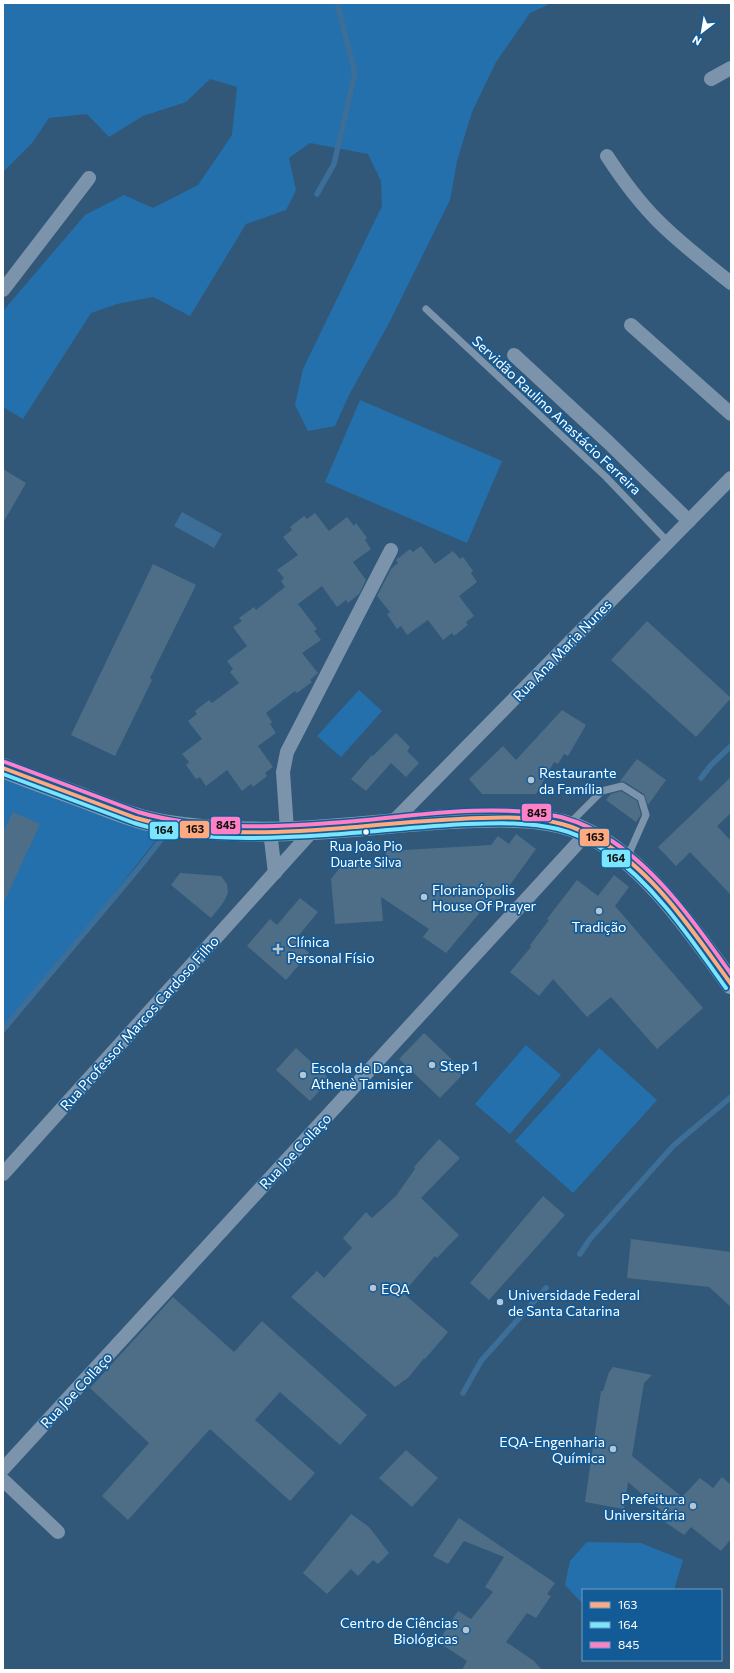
<svg xmlns="http://www.w3.org/2000/svg" width="734" height="1673" font-family="Commissioner,sans-serif">
  <style>
    .green { fill: #2470ac }
    .water { fill: #3d6e98 }
    .lines { fill: none; stroke-linecap: round; stroke-linejoin: round }
    .stream { stroke: #3d6e98; stroke-width: 5.5 }
    .building { fill: #4e6e88 }
    .service { stroke: #7b94ab; stroke-width: 7 }
    .minor { stroke: #7b94ab; stroke-width: 14 }
    .secondary { stroke: #829bb0; stroke-width: 20 }
    .bus-1-casing { stroke: #135b97; stroke-width: 7 }
    .bus-2-casing { stroke: #135b97; stroke-width: 7 }
    .bus-3-casing { stroke: #135b97; stroke-width: 7 }
    .bus-1 { stroke: #ffa980; stroke-width: 4 }
    .bus-2 { stroke: #7ae5fd; stroke-width: 4 }
    .bus-3 { stroke: #ff80c5; stroke-width: 4 }
    .poi-dot { fill: #b7c5d0; stroke: #135b97; stroke-width: 1.5 }
    .bus-dot { fill: #fff; stroke: #135b97; stroke-width: 1.5 }
    .labels { text-anchor: middle; dominant-baseline: central; stroke-width: 3.5; stroke-linejoin: round; paint-order: stroke }
    .bus-label { font-size: 13px; fill: #fff; stroke: #135b97 }
    .street-label { font-size: 14px; fill: #fff; stroke: #135b97 }
    .poi-label { font-size: 14px; fill: #fff; stroke: #135b97; text-anchor: start }
    .line-badge { stroke: #135b97; stroke-width: 1.5 }
    .pale-badge-label { font-size: 11px; text-anchor: middle; font-weight: bold; fill: #111 }
  </style>
  <rect width="100%" height="100%" fill="#315879"/>
  <!-- green -->
  <g class="green">
    <path d="M3 3H552L530 13 496 62 472 112 457 161 450 200 389 323 349 395 335 426 308 431 295 405 303 369 382 206 381 181 368 154 310 143 289 158 296 190 286 210 246 224 190 316 153 297 117 304 91 313 23 419 3 407V311L85 215 124 195 153 208 198 185 232 135 237 87 210 79 186 102 143 116 109 137 87 114 49 118 32 143 3 172Z"/>
    <path d="M360 400 502 461 467 543 325 482Z"/>
    <path d="M359 690 382 711 341 757 317 736Z"/>
    <path d="M3 777 159 836 46 981 3 1027Z"/>
    <path d="M526 1045 561 1075 510 1134 475 1104Z"/>
    <path d="M599 1048 657 1100 573 1193 515 1141Z"/>
    <path d="M587 1542 641 1543 683 1560 674 1590H583V1604L565 1585 570 1561Z"/>
  </g>
  <!-- water -->
  <path class="water" d="M182 512 222 534 214 548 174 526Z"/>
  <g class="lines">
    <!-- stream -->
    <g class="stream">
      <path d="M317 194 334 164 355 73 337 3"/>
      <path d="M701 778 711 765 731 746"/>
      <path d="M3 1030 138 869 167 832"/>
      <path d="M580 1254 590 1239 673 1146 731 1097"/>
      <path d="M463 1393 481 1361 546 1288"/>
    </g>
  </g>
  <!-- building -->
  <g class="building">
    <path d="M3 469 26 483 3 523Z"/>
    <path d="M315 513 329 531 347 517 354 526 356 523 367 538 365 540 371 549 353 562 366 580 359 594 348 603 346 600 337 607 322 586 298 604 317 629 314 631 321 640 302 653 318 673 310 680 312 682 297 693 295 691 266 713 272 722 270 724 276 733 258 746 273 767 265 773 267 776 253 787 251 784 242 791 227 770 206 786 200 777 196 779 186 765 189 762 182 754 202 739 188 721 197 714 195 711 209 700 212 703 239 683 230 672 233 669 227 661 247 646 233 627 242 621 239 618 254 607 256 610 285 587 281 581 284 578 277 570 298 555 283 537 292 530 290 527 304 516 307 519Z"/>
    <path d="M421 546 435 564 453 551 460 559 463 557 473 571 471 573 477 582 459 596 474 616 466 622 468 625 454 636 452 633 443 640 428 620 407 635 401 626 397 629 387 614 390 612 377 596 391 569 398 563 396 560 410 549 413 552Z"/>
    <path d="M153 564 196 585 150 678 152 680 115 756 71 735Z"/>
    <path d="M647 621 731 698 696 737 611 660Z"/>
    <path d="M562 710 586 725 568 756 564 754 558 764 554 762 536 794H482L469 779 503 746 516 760Z"/>
    <path d="M396 733 410 747 407 751 419 763 406 777 391 763 366 791 351 779 372 755 373 756Z"/>
    <path d="M637 759 666 780 648 805 644 794 625 782 620 781Z"/>
    <path d="M731 777V813L717 826 731 841V895L690 852 676 866 658 847Z"/>
    <path d="M621 791 637 801 641 815 636 822 606 800 611 794Z"/>
    <path d="M13 812 40 824 3 904V833Z"/>
    <path d="M516 834 536 849 493 908 487 904 446 953 423 937 429 929 381 897 383 921 335 924 331 879 342 865 386 861V851L491 845 498 836 509 844Z"/>
    <path d="M180 873 221 876 227 884 228 893 223 903 211 918 171 885Z"/>
    <path d="M614 875 629 887 615 906 703 1008 657 1049 611 997 587 1017 553 979 539 996 510 972 531 947 530 945 549 920 547 919 577 880 598 896Z"/>
    <path d="M300 898 318 912 295 940 309 953 286 980 247 946 270 919 277 925Z"/>
    <path d="M424 1033 465 1072 440 1098 399 1059Z"/>
    <path d="M296 1048 330 1079 310 1101 276 1070Z"/>
    <path d="M439 1139 460 1158 421 1198 459 1235 437 1258 435 1256 403 1293 448 1332 425 1359 424 1358 409 1377 395 1387 291 1297 317 1271 324 1278 352 1248 343 1238 366 1212 372 1218 396 1196 415 1169 414 1167Z"/>
    <path d="M543 1196 565 1215 489 1300 470 1283Z"/>
    <path d="M631 1239 731 1252V1307L709 1287 627 1278Z"/>
    <path d="M173 1297 234 1352 262 1321 367 1415 340 1445 280 1392 255 1420 315 1473 290 1501 210 1429 128 1520 102 1496 149 1443 90 1388Z"/>
    <path d="M613 1367 652 1375 644 1383 632 1456 682 1497 700 1478 713 1488 722 1477 731 1485V1539L721 1551 691 1527 684 1535 662 1520 666 1515 628 1482 624 1509 585 1502 601 1391H603L609 1372Z"/>
    <path d="M406 1450 438 1478 412 1507 379 1478Z"/>
    <path d="M351 1514 369 1527 389 1553 378 1564 373 1560 358 1576 351 1569 327 1594 303 1573Z"/>
    <path d="M459 1518 555 1583 547 1594 551 1596 536 1618 527 1613 506 1642 534 1661 542 1670H462L467 1661 438 1642 458 1611 471 1619 493 1592 485 1587 504 1557 464 1541 448 1564 433 1556Z"/>
  </g>
  <g class="lines">
    <!-- service -->
    <g class="service">
      <path d="M426 309 606 477 668 542"/>
      <path d="M570 823 602 791 622 786 641 798 646 815 627 858"/>
    </g>
    <!-- minor -->
    <g class="minor">
      <path d="M711 79 731 68"/>
      <path d="M607 156C622 179 639 202 658 221 681 244 706 263 731 283"/>
      <path d="M3 290 89 178"/>
      <path d="M631 325 731 414"/>
      <path d="M514 355 608 442 689 521"/>
      <path d="M393 822 731 478"/>
      <path d="M287 830 283 772 287 752 391 550"/>
      <path d="M270 831 275 873"/>
      <path d="M3 1174 314 829"/>
      <path d="M3 1469 587 833"/>
      <path d="M3 1480 58 1532"/>
    </g>
    <!-- secondary -->
    <path class="secondary" d="M3 768C29 779 56 788 83 798 103 806 123 814 144 820 171 827 208 830 236 831 316 835 396 820 475 818 511 817 553 816 587 833 646 862 693 932 731 984"/>
    <!-- bus-1 casing -->
    <g class="bus-1-casing">
      <path id="bus-1" d="M3 768 136 818C205 838 285 833 355 827 398 823 440 819 482 818 509 817 536 817 562 824 578 828 593 836 607 845 658 877 696 936 731 984"/>
    </g>
    <!-- bus-2 casing -->
    <g class="bus-2-casing">
      <path id="bus-2" d="M3 774 134 823C195 842 263 839 326 835 373 832 421 826 468 824 498 823 529 822 558 829 575 833 591 841 606 851 656 886 691 939 726 988"/>
    </g>
    <!-- bus-3 casing -->
    <g class="bus-3-casing">
      <path id="bus-3" d="M5 762 138 812C206 832 286 827 356 821 418 815 500 803 561 817 579 822 597 830 612 841 661 874 697 926 731 974"/>
    </g>
    <!-- bus-1 -->
    <use href="#bus-1" class="bus-1"/>
    <!-- bus-2 -->
    <use href="#bus-2" class="bus-2"/>
    <!-- bus-3 -->
    <use href="#bus-3" class="bus-3"/>
  </g>
  <!-- markers -->
  <g class="poi-dot">
    <circle cx="531" cy="780" r="4"/>
    <circle cx="424" cy="897" r="4"/>
    <circle cx="599" cy="911" r="4"/>
    <path d="M276 943h4v4h4v4h-4v4h-4v-4h-4v-4h4z"/>
    <circle cx="432" cy="1065" r="4"/>
    <circle cx="303" cy="1075" r="4"/>
    <circle cx="373" cy="1288" r="4"/>
    <circle cx="500" cy="1302" r="4"/>
    <circle cx="613" cy="1449" r="4"/>
    <circle cx="693" cy="1506" r="4"/>
    <circle cx="466" cy="1630" r="4"/>
  </g>
  <circle class="bus-dot" cx="366" cy="832" r="3.5"/>
  <g class="labels">
    <!-- bus labels -->
    <g class="bus-label">
      <text x="366" y="846">Rua João Pio<tspan x="366" dy="16">Duarte Silva</tspan></text>
    </g>
    <!-- street labels -->
    <g class="street-label">
      <text transform="translate(557 415) rotate(43)">Servidão Raulino Anastácio Ferreira</text>
      <text transform="translate(562 650) rotate(-46)">Rua Ana Maria Nunes</text>
      <text transform="translate(139 1023) rotate(-48)">Rua Professor Marcos Cardoso Filho</text>
      <text transform="translate(295 1151) rotate(-47)">Rua Joe Collaço</text>
      <text transform="translate(76 1390) rotate(-47)">Rua Joe Collaço</text>
    </g>
    <!-- poi labels -->
    <g class="poi-label">
      <text x="539" y="772">Restaurante<tspan x="539" dy="16">da Família</tspan></text>
      <text x="432" y="889">Florianópolis<tspan x="432" dy="16">House Of Prayer</tspan></text>
      <text x="599" y="926" text-anchor="middle">Tradição</text>
      <text x="287" y="941">Clínica<tspan x="287" dy="16">Personal Físio</tspan></text>
      <text x="440" y="1065">Step 1</text>
      <text x="311" y="1067">Escola de Dança<tspan x="311" dy="16">Athenè Tamisier</tspan></text>
      <text x="381" y="1288">EQA</text>
      <text x="508" y="1294">Universidade Federal<tspan x="508" dy="16">de Santa Catarina</tspan></text>
      <text x="605" y="1441" text-anchor="end">EQA-Engenharia<tspan x="605" dy="16">Química</tspan></text>
      <text x="685" y="1498" text-anchor="end">Prefeitura<tspan x="685" dy="16">Universitária</tspan></text>
      <text x="458" y="1622" text-anchor="end">Centro de Ciências<tspan x="458" dy="16">Biológicas</tspan></text>
    </g>
  </g>
  <g class="line-badge">
    <rect x="521" y="803" width="31" height="19" rx="4" fill="#ff80c5"/>
    <rect x="210" y="816" width="31" height="19" rx="4" fill="#ff80c5"/>
    <rect x="179" y="820" width="31" height="19" rx="4" fill="#ffa980"/>
    <rect x="149" y="821" width="30" height="19" rx="4" fill="#7ae5fd"/>
    <rect x="579" y="828" width="31" height="19" rx="4" fill="#ffa980"/>
    <rect x="601" y="849" width="30" height="19" rx="4" fill="#7ae5fd"/>
  </g>
  <g class="pale-badge-label">
    <text x="537" y="817">845</text>
    <text x="226" y="829">845</text>
    <text x="195" y="833">163</text>
    <text x="164" y="834">164</text>
    <text x="595" y="841">163</text>
    <text x="616" y="862">164</text>
  </g>
  <!-- border -->
  <rect width="734" height="1673" fill="none" stroke="#ffffff" stroke-width="8"/>
  <!-- legend -->
  <rect x="582" y="1589" width="140" height="72" fill="#135b97" stroke="#719dc1"/>
  <rect x="590" y="1602" width="20" height="6" fill="#ffa980" stroke="#719dc1"/>
  <text x="618" y="1609" font-size="12" fill="#ffffff">163</text>
  <rect x="590" y="1622" width="20" height="6" fill="#7ae5fd" stroke="#719dc1"/>
  <text x="618" y="1629" font-size="12" fill="#ffffff">164</text>
  <rect x="590" y="1642" width="20" height="6" fill="#ff80c5" stroke="#719dc1"/>
  <text x="618" y="1649" font-size="12" fill="#ffffff">845</text>
  <!-- north arrow -->
  <g transform="translate(702 32) rotate(211)" stroke="#135b97" stroke-width="3" paint-order="stroke">
  <path d="M0-3L7 15L0 10L-7 15Z" fill="#ffffff"/>
  <text y="-6" font-size="11" font-weight="bold" text-anchor="middle" fill="#ffffff">N</text>
  </g>
</svg>
